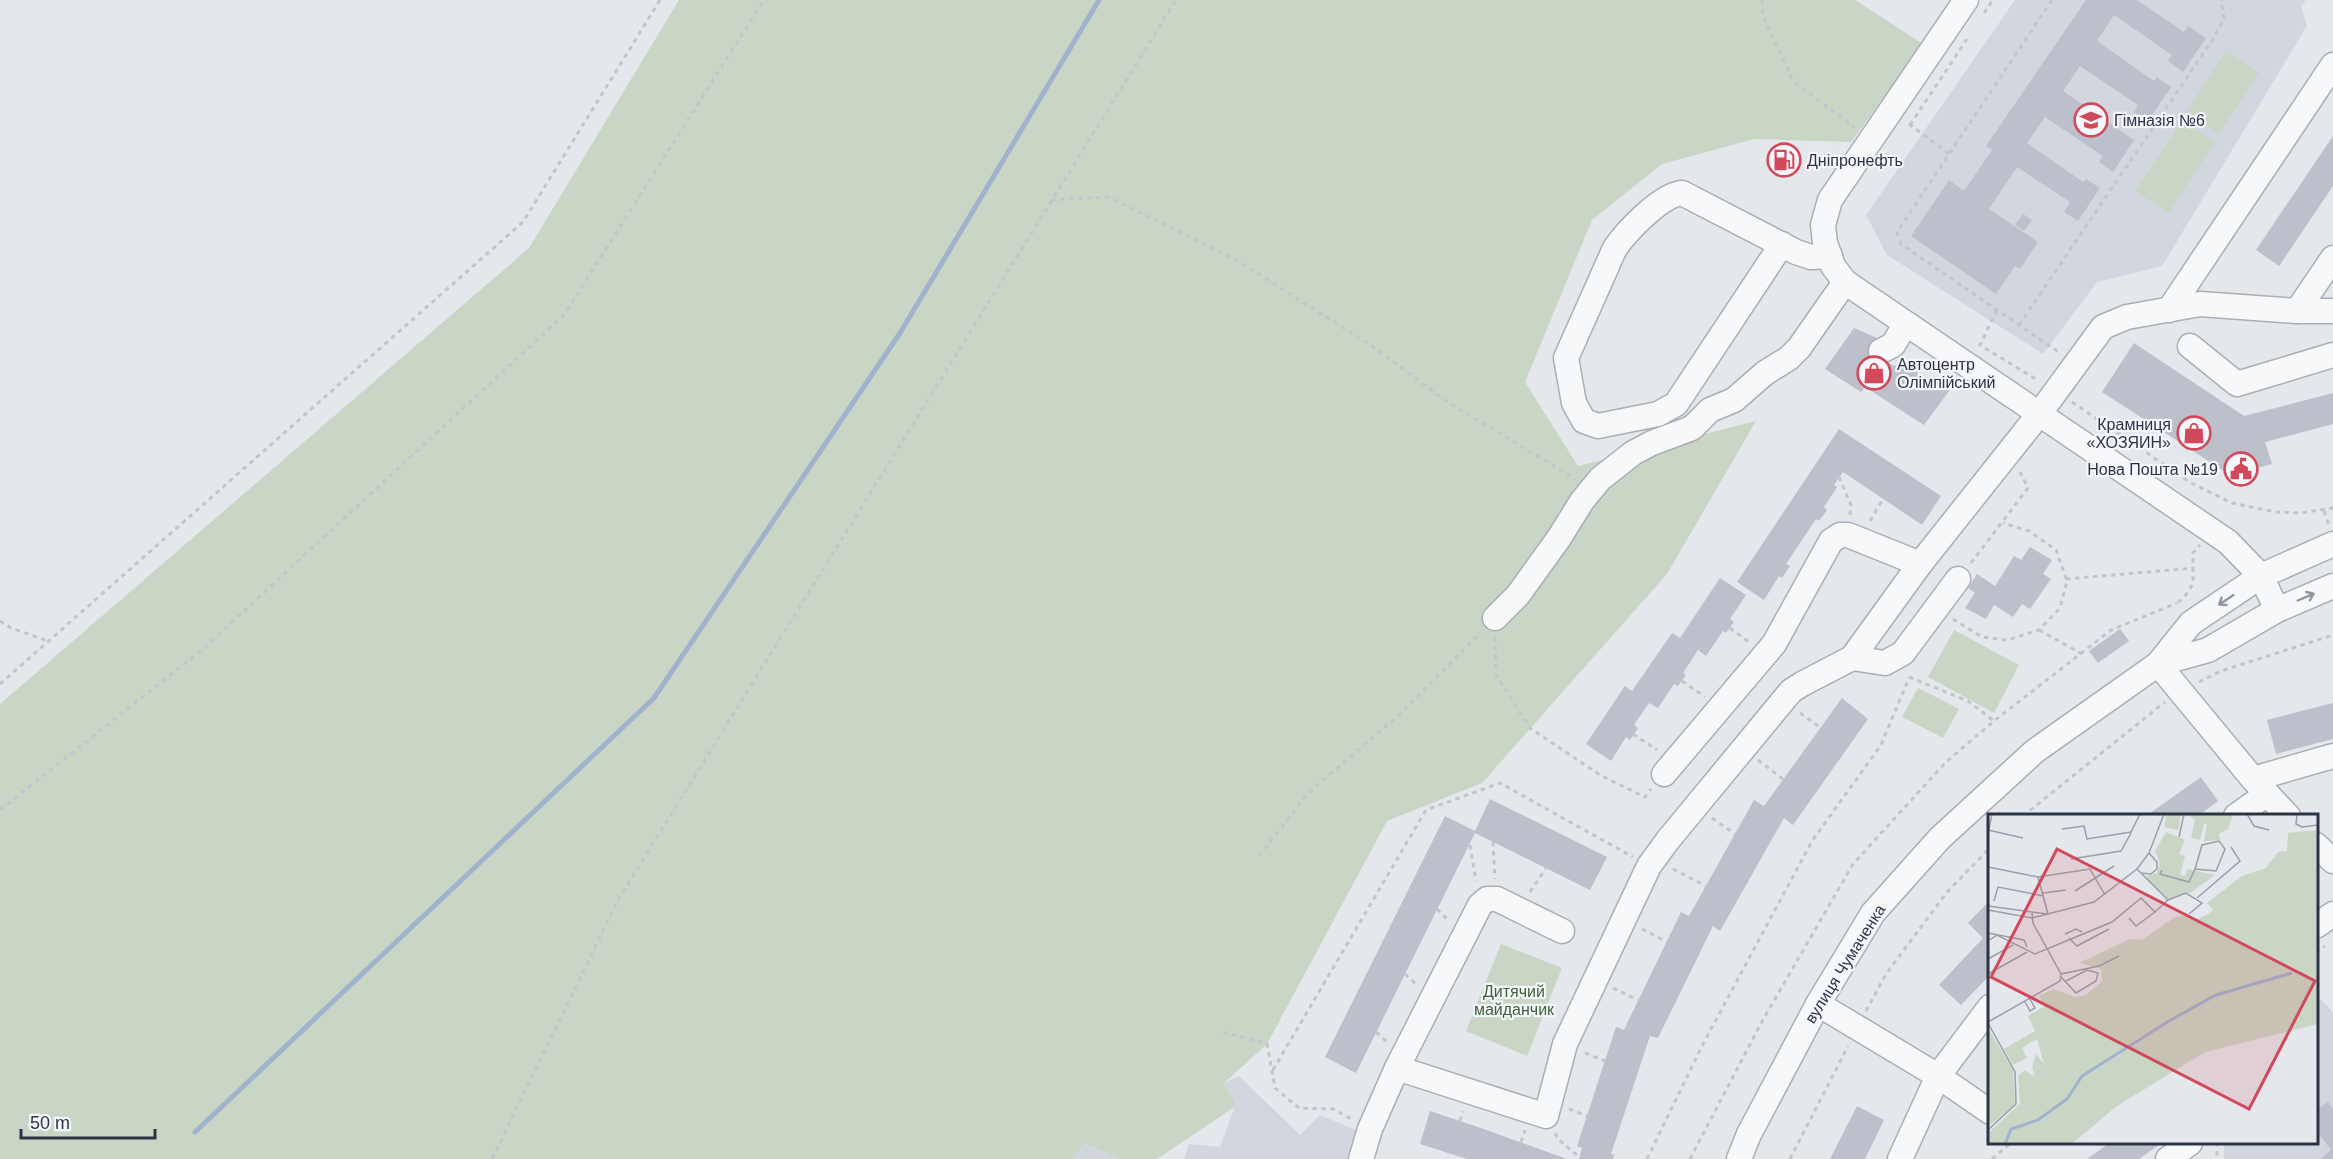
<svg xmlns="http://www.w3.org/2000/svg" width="2333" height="1159" font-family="Helvetica,sans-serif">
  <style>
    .built { fill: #d2d6de }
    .green { fill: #c9d6c5 }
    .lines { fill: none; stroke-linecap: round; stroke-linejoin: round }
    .stream { stroke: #9fb4cc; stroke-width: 5 }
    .building { fill: #bbc0ca }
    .minor-casing { stroke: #a9aeb7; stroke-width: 27 }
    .path { stroke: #c2c5cb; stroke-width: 3; stroke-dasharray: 4.5 4.5; stroke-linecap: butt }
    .minor { stroke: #f7f8fa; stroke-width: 24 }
    .oneway { stroke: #9196a0 }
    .labels { text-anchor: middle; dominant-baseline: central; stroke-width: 4.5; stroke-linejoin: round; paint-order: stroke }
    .poi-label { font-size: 16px; fill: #2b3445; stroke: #f4f6f9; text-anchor: start }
    .street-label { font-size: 16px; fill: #2b3445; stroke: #f4f6f9 }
    .park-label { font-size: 16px; fill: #3f6138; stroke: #f4f6f9 }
    .inset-river { fill: none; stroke: #9fb4cc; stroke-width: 3 }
    .inset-road { fill: none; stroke: #9a9fa9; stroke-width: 1.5 }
    .view { fill: #d1495b; fill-opacity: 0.15; stroke: #d1495b; stroke-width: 3 }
    .inset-edge { fill: none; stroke: #2b3445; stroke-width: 3 }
  </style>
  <rect width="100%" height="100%" fill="#e4e7ec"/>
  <!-- built -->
  <g class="built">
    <path d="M2015 0H2306L2301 6 2307 26 2162 266 2097 282 2043 354 1887 255 1866 215Z"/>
    <path d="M2317 995 2333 1012V1159H2224V1143L2316 1142Z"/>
    <path d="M1239 1076 1300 1135 1320 1115 1361 1132 1350 1159H1184L1189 1144 1220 1147 1235 1106 1224 1083Z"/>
    <path d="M1084 1143 1119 1159H1073Z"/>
  </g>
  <!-- green -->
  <g class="green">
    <path d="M679 0H1855L1923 44 1851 142 1754 139 1662 164 1592 220 1525 382 1578 466 1756 421 1667 574 1482 783 1387 821 1267 1044 1224 1083 1236 1106 1157 1159H1119L1084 1143 1073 1159H0V704L529 248Z"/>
    <path d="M2226 51 2259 72 2219 134 2186 113Z"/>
    <path d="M2182 121 2215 142 2168 213 2135 191Z"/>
    <path d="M1954 630 2019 665 1994 713 1928 677Z"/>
    <path d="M1918 688 1959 709 1943 738 1902 717Z"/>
    <path d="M1501 944 1562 968 1527 1056 1466 1031Z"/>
  </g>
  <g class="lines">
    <!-- stream -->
    <path class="stream" d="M195 1132 654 698 900 333 1099 0"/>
  </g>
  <!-- building -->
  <g class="building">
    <path d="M2086 0H2137L2184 32 2188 26 2206 38 2183 72 2168 61 2172 55 2114 15 2097 41 2154 81 2157 77 2171 87 2148 121 2134 112 2138 105 2080 66 2063 91 2134 140 2113 172 2099 162 2103 156 2045 117 2027 143 2083 182 2086 179 2100 188 2078 221 2064 212 2070 202 2017 167 1989 209 2038 242 2020 269 2015 266 1996 294 1911 236 1949 180 1964 191 1992 150 1986 146Z"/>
    <path d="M2333 136V186L2279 266 2256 250Z"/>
    <path d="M1778 144 1799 151 1791 176 1770 169Z"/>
    <path d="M2023 214 2032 220 2024 231 2015 225Z"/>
    <path d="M1854 328 1877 338 1883 359 1894 366 1911 359 1921 381 1925 383 1939 377 1952 387 1924 425 1865 387 1861 392 1825 369Z"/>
    <path d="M2134 343 2244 416 2333 393V424L2265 442 2272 464 2230 475 2102 392Z"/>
    <path d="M1839 429 1941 496 1922 525 1843 472 1834 485 1837 487 1824 507 1827 510 1819 521 1816 519 1786 564 1790 566 1782 578 1779 576 1764 600 1737 582Z"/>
    <path d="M2030 547 2052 560 2043 574 2051 579 2030 609 2022 604 2013 617 1994 605 1986 619 1965 608 1975 593 1968 588 1977 574 1995 586 2014 556 2021 560Z"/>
    <path d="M1720 578 1746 595 1730 619 1734 622 1726 633 1723 631 1706 656 1698 650 1683 673 1686 675 1678 686 1674 684 1658 708 1649 703 1634 725 1638 728 1630 740 1626 737 1611 761 1586 744 1625 686 1632 691 1672 633 1680 638Z"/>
    <path d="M2120 629 2129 641 2098 663 2089 651Z"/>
    <path d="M1842 698 1868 719 1793 825 1784 818 1720 931 1713 926 1658 1038 1650 1036 1611 1154H1614L1613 1159H1579L1582 1148 1577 1146 1616 1027 1624 1030 1681 912 1689 916 1754 800 1764 806Z"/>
    <path d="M2333 703V739L2276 754 2267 720Z"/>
    <path d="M2201 777 2218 801 2198 816H2146Z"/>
    <path d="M1490 799 1607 857 1590 890 1475 833 1356 1073 1325 1057 1445 816 1475 831Z"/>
    <path d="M1990 900V975L1961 1005 1939 985 1983 938 1968 923Z"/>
    <path d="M2328 1102 2333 1108V1159H2320L2331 1150 2316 1130V1110Z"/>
    <path d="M1857 1106 1884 1120 1865 1159H1830Z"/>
    <path d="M1430 1111 1478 1127 1567 1159H1467L1420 1144Z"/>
    <path d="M2111 1142H2163L2139 1159H2087Z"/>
  </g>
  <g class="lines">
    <!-- minor casing -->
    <g class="minor-casing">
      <g id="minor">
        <path d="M1966 0 1830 200 1823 225 1825 243 1833 266 1845 282 2228 542 2261 576 2277 610"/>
        <path d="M1782 244 1676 404 1658 414 1598 426 1584 421 1574 403 1566 358 1615 248C1627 231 1661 195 1682 193L1796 252 1811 257 1830 256"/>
        <path d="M2169 310 2333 65"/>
        <path d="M2297 311 2333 258"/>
        <path d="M2190 346 2237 384 2333 355"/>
        <path d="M1881 351 1893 345 1905 325"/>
        <path d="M1495 618 1518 595 1559 538 1582 501 1600 479 1633 453 1652 443 1692 428 1710 410 1734 400 1765 373 1789 358 1799 348 1845 282"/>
        <path d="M1852 658 1885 663 1903 653 1958 579"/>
        <path d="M2158 664 2253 779 2288 816"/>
        <path d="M2158 664 2208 650 2277 610 2333 586"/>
        <path d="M1664 774 1774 644 1831 541 1840 535H1848L1920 564"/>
        <path d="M2253 779 2333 756"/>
        <path d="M2236 816 2267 794"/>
        <path d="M2316 845 2333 861"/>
        <path d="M2316 926 2333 914"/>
        <path d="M1562 931 1497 899H1487L1480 905 1397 1068 1546 1116 1565 1044 1649 866 1668 840 1791 691 1802 684 1852 658 1920 564 2040 413 2103 327 2127 317 2200 304 2297 311H2333"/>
        <path d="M1818 1004 1938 1076 1990 1112"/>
        <path d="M1361 1159 1370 1129 1397 1068"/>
        <path d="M1739 1159 1749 1134 1818 1004 1873 913 1940 838 2035 751 2158 664 2191 623 2261 576 2333 544"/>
        <path d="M1900 1159 1938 1076 1990 1007"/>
        <path d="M2168 1159 2190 1143"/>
      </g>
    </g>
    <!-- path -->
    <g class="path">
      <path d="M1762 0 1763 16 1793 81 1855 128"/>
      <path d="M2052 0 1897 232 1901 244 2060 353"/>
      <path d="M1984 13 1993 0"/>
      <path d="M1909 124 1949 154"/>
      <path d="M1910 125 1967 39"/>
      <path d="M1051 200 1108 197 1238 261 1372 346 1449 403 1576 479"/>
      <path d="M1997 310 1980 345 2039 381"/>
      <path d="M2019 325 2213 39 2224 19 2221 0"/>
      <path d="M2072 402 2191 483 2232 503 2276 512 2300 513 2333 508"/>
      <path d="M1839 477 1851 505 1850 515"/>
      <path d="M2324 511 2329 525"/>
      <path d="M1870 521 1883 499"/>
      <path d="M1971 563 2028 488 2020 472"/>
      <path d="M2066 579 2194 568"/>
      <path d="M2178 602 2183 599 2193 584V553L2200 545"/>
      <path d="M1953 619 1982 637 2007 640 2039 630 2060 608 2067 581 2056 550 2029 531 2003 523"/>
      <path d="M0 621 11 628 48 641"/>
      <path d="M1730 628 1750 643"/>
      <path d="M2039 630 2082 654"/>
      <path d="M1495 637 1496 675 1530 728 1600 775 1645 797 1651 789"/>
      <path d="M1909 677 1968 701 1994 721"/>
      <path d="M1682 681 1705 697"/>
      <path d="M2199 682 2221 671 2333 635"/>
      <path d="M0 684 523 222 660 0"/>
      <path d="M1800 713 1821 728"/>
      <path d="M1633 734 1657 750"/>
      <path d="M1758 760 1783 779"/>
      <path d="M0 810 203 649 564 315 764 0"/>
      <path d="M2023 816 2165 702"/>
      <path d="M1712 818 1735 834"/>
      <path d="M1493 842 1495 879"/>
      <path d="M1470 845 1476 881"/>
      <path d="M1259 856 1309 792 1398 716 1481 632"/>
      <path d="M1673 869 1706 886"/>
      <path d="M1530 892 1546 868"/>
      <path d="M1437 909 1449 921"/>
      <path d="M1642 929 1667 942"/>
      <path d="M2316 953 2325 946"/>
      <path d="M1405 974 1417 985"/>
      <path d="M1613 988 1638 1000"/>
      <path d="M1866 1011 1886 974 1948 891 1990 848"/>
      <path d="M1223 1032 1267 1044 1275 1088 1299 1108 1333 1109 1353 1120"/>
      <path d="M1376 1032 1388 1043"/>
      <path d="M1585 1053 1605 1061"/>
      <path d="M1273 1070 1426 810 1500 783 1633 857"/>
      <path d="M1569 1109 1587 1116"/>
      <path d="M1460 1121 1463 1111"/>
      <path d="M1555 1133 1558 1139 1579 1157"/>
      <path d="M1521 1142 1525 1130"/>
      <path d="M2217 1142V1159"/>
      <path d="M492 1159 618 900 1176 0"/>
      <path d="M1647 1159 1702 1046 1812 841 1881 745 1909 678"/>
      <path d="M1690 1159 1760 1025 1853 864 1946 762 1994 721 2111 630 2177 603"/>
      <path d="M1790 1159 1848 1046"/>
      <path d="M1992 1159 2012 1142"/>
    </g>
    <!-- minor -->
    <use href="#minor" class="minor"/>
  </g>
  <!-- one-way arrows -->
  <defs><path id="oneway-shaft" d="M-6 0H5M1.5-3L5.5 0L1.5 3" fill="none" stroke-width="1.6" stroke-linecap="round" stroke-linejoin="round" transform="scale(1.5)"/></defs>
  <g class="oneway">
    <use href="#oneway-shaft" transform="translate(2306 597) rotate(-23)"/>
    <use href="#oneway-shaft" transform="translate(2226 600) rotate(146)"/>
  </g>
  <!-- icons -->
  <defs>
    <g id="school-ring" transform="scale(1.725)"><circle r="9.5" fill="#f4f6f9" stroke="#d1495b" stroke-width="1.5"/><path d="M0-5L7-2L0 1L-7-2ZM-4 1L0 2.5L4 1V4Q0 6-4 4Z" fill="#d1495b"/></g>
    <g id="fuel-ring" transform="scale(1.725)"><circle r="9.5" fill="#f4f6f9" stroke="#d1495b" stroke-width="1.5"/><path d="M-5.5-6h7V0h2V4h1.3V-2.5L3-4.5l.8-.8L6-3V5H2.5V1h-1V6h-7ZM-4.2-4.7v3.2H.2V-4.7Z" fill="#d1495b"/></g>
    <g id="shop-ring" transform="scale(1.725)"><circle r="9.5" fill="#f4f6f9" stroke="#d1495b" stroke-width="1.5"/><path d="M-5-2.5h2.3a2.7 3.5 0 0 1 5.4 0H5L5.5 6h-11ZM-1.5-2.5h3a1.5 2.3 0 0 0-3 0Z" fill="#d1495b"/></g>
    <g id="civic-ring" transform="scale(1.725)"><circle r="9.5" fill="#f4f6f9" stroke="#d1495b" stroke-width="1.5"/><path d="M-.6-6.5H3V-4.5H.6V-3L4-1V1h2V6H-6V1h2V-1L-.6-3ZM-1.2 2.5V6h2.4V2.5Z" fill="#d1495b"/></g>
  </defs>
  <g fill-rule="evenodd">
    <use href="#school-ring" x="2091" y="120"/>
    <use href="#fuel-ring" x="1784" y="160"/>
    <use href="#shop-ring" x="1874" y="373"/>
    <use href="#shop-ring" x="2194" y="433"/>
    <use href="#civic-ring" x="2241" y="469"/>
  </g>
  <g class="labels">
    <!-- poi labels -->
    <g class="poi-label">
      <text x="2114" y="120">Гімназія №6</text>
      <text x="1807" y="160">Дніпронефть</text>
      <text x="1897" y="364">Автоцентр<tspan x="1897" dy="18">Олімпійський</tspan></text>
      <text x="2171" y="424" text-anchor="end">Крамниця<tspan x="2171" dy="18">«ХОЗЯИН»</tspan></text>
      <text x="2218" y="469" text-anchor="end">Нова Пошта №19</text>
    </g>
    <!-- street labels -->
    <g class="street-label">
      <text transform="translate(1845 964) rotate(-58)">вулиця Чумаченка</text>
    </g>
    <!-- park labels -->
    <g class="park-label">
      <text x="1514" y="991">Дитячий<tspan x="1514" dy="18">майданчик</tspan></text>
    </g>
  </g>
  <!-- overview -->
  <g transform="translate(1988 814)">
    <rect width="330" height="330" fill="#e4e7ec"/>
    <path d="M179 0H193L190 16 176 13ZM197 0H243L245 1 240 15 231 20 232 26 216 27 219 10H216L212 26 203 24 207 5ZM330 16V210L217 238 129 292 84 330H0V319L32 290 30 262 37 256 47 263 44 253 48 240 56 250 49 225 34 234 39 244 25 251 16 235 47 217 40 202 57 192 51 182 65 175 87 183 98 181 114 167 113 155 91 149 142 125 154 126 187 103 201 101 206 107 222 99 225 95 219 89 254 62 278 54 290 38 299 37 300 19ZM178 18 197 26 191 40 197 42 192 61 197 62 199 55 227 61 204 78 180 85 157 63 169 59 172 49 167 37ZM0 214 25 256 27 291 0 313Z" fill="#c9d6c5"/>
    <path class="inset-river" d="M17 330 23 315 50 306 79 285 94 262 181 207 228 181 304 159"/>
    <path class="inset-road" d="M259 0 266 12 281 16M304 0 309 1 308 10 314 13 330 11M74 15 96 12 99 25 143 18 152 0M0 16 35 24M0 20 4 0M191 23 196 0M83 45 133 37 143 19M0 53 50 63 102 55 117 81M149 55 180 86M174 56 172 60 201 68 207 55 228 57 237 35 231 27 214 31 207 55M153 59 163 60 169 55V48L161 39M50 63 60 100M87 77 126 52M55 79 78 76M209 84 252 47 243 33M6 87 10 73 56 82M0 92 59 100M0 96 44 104 106 88 149 55 161 39 176 0M167 98 180 86 198 79 214 89 201 100M0 119 36 126 39 133M77 120 88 115 94 118M81 124 89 132 121 115M0 127 9 121 47 140 124 108 153 84 167 98 148 112 141 104M0 145 25 131M0 160 39 138M73 160 111 152 131 142M73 163 88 179 108 167 110 159 99 156 78 167M37 188 42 197 47 194 42 185M0 208 72 167 73 160 45 109 44 99M0 209 27 258 28 290 0 316"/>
    <path class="view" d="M69 35 327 167 261 295 3 163Z"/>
    <rect width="330" height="330" class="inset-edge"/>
  </g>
  <!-- scale -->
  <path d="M21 1129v9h134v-9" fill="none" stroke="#2b3445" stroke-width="3"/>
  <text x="30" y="1129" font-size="18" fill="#2b3445" stroke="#f4f6f9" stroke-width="4.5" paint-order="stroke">50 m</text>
</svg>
